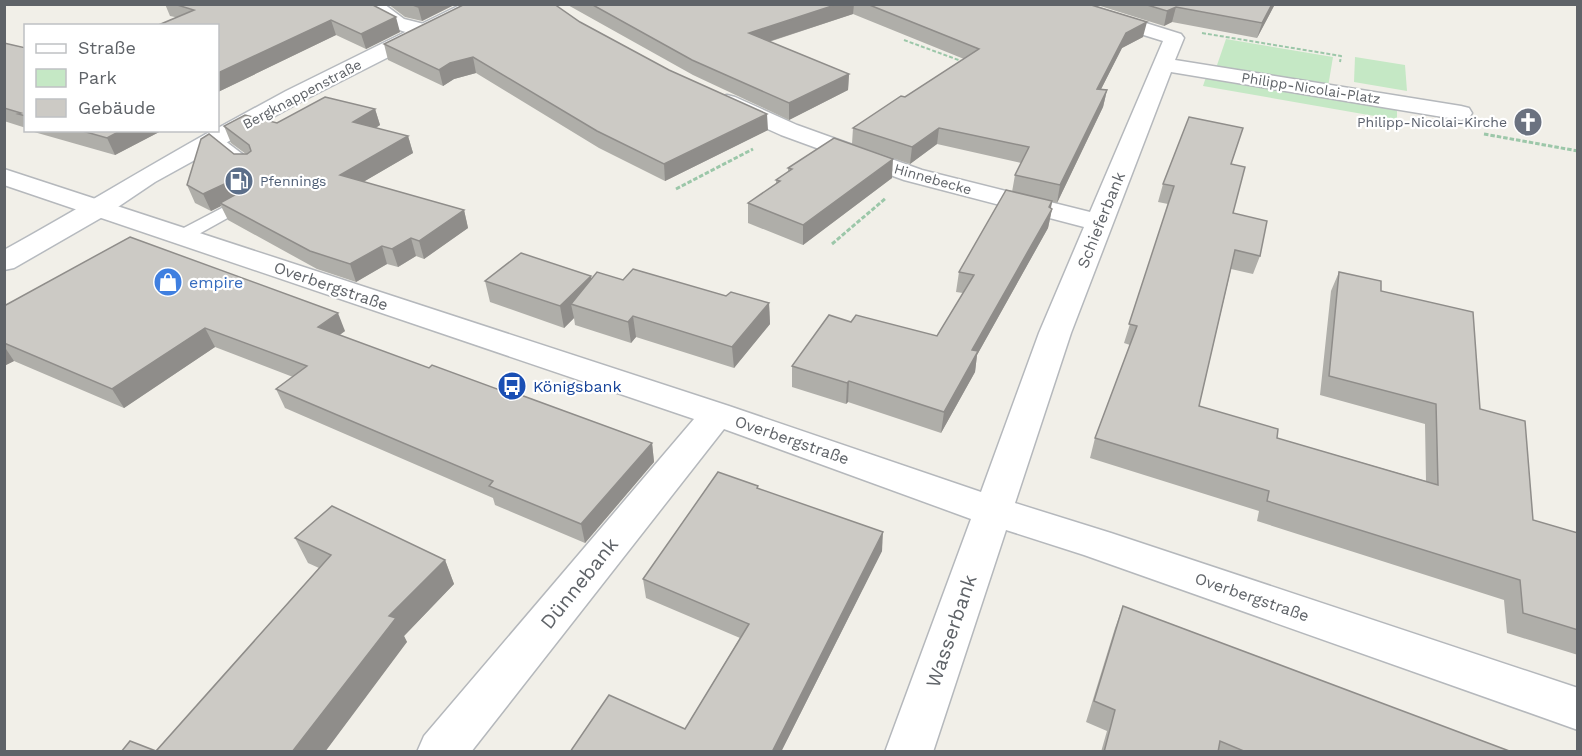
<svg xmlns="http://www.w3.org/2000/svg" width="1582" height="756" font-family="'Work Sans',sans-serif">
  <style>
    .green { fill: #c5e8c5 }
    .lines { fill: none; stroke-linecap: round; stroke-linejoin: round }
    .lane-casing { stroke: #b5b8bc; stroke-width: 3 }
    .street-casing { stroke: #b5b8bc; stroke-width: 3 }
    .secondary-casing { stroke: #b6babf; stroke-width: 3 }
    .path-far1 { stroke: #9cc7a9; stroke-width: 2; stroke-dasharray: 4 2; stroke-linecap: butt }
    .path { stroke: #9cc7a9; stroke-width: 3; stroke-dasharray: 4.5 2; stroke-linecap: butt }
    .lane { fill: #fff; fill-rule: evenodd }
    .street { fill: #fff; fill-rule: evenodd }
    .secondary { fill: #fff; fill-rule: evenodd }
    .wall { fill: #afaea9 }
    .shaded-wall { fill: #8f8d8a }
    .building { fill: #cccac5; stroke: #8f8d8a; stroke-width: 1.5 }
    .labels { text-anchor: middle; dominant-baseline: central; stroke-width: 4.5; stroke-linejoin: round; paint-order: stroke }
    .far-street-label { font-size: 14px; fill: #5f6368; stroke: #fff }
    .far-worship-label { font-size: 14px; fill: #5b616d; stroke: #fff; text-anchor: end }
    .far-service-label { font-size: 14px; fill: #4e5e75; stroke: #fff; text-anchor: start }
    .street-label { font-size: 16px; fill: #5f6368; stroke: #fff }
    .shop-label { font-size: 16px; fill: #366cbe; stroke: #fff; text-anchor: start }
    .transit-label { font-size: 16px; fill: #164399; stroke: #fff; text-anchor: start }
    .near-street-label { font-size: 20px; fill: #5f6368; stroke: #fff }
  </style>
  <rect width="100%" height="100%" fill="#f1efe8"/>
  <!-- green -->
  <g class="green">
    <path d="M1226 39 1333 57 1328 87 1216 68Z"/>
    <path d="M1355 57 1405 65 1407 91 1354 82Z"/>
    <path d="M1207 74 1397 107V120L1203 86Z"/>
  </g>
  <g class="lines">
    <!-- lane casing -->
    <g class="lane-casing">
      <g id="lane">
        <path d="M215 135 220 137 254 163 256 166 254 169H242L210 143 207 140 210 137Z"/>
        <path d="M243 197 251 202 249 206 188 240H176L173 236 176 232Z"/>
      </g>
    </g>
    <!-- street casing -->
    <g class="street-casing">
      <g id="street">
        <path d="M363 4H384L404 19 432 26 435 30 432 34C410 39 376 22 363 4Z"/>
        <path d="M1055 4H1085L1181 34 1184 38 1175 60 1461 106 1469 108 1472 113 1469 118 1461 120 1171 72 1071 333 1015 503 1111 533 1578 688V730L1084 555 1006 530 933 752H885L971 519 724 429 471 752H417L424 736 694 419 4 185V169L729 406 981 492 1039 333 1084 227 904 180 781 135 719 107 716 102 719 97 727 95 735 97 797 125 922 170 1090 212 1163 41 1057 8Z"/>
      </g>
    </g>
    <!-- secondary casing -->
    <g class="secondary-casing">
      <path id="secondary" d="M462 4H487L485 8 302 101 155 182 106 215 14 268 4 270V250C75 211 143 169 213 130H218V128L286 91Z"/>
    </g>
    <!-- path-far1 -->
    <g class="path-far1">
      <path d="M1202 33 1341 56 1340 62"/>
      <path d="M904 40 964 62"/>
    </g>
    <!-- path -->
    <g class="path">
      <path d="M1484 134 1578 151"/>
      <path d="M676 189 753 149"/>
      <path d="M832 244 886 198"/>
    </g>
    <!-- lane -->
    <use href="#lane" class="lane"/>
    <!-- street -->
    <use href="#street" class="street"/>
    <!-- secondary -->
    <use href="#secondary" class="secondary"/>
  </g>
  <!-- wall -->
  <g class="wall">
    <path d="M165 4H371L400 32 366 49 336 35 218 92V26L170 16Z"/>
    <path d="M388 4H456L422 21 405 17Z"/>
    <path d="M566 4H1088L1143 37 1122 48 1101 89 1107 90 1103 107 1057 203 1052 202 1051 208 1052 209 1048 228 977 355 975 372 941 433 848 402 846 404 792 387V366L851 322 937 336 963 293 956 292 959 272 1012 192 1015 175 1021 163 937 144 910 164 852 144 853 128 905 97 964 59 853 14 769 42 849 74 848 90 789 120 693 75Z"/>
    <path d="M1094 4H1275L1257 38 1172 22 1164 26Z"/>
    <path d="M580 22 768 130 665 181 599 148 476 73 454 79 443 86 388 60 384 44Z"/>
    <path d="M4 43 26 48V128L4 121Z"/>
    <path d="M375 109 380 125 376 128 408 136 413 153 363 182 464 210 468 228 424 259 416 256 398 267 387 264 356 282 317 269 228 220 221 206 211 211 195 203 187 185 234 154H246L231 143 224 126 277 123Z"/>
    <path d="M27 130H163L115 155Z"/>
    <path d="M1231 164 1233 213 1260 256 1253 274 1231 269 1199 406 1277 438 1426 481 1425 424 1320 395 1331 291 1339 272 1381 291 1480 409 1533 520 1578 533V655L1507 633 1504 600 1257 521 1259 511 1090 458 1095 438 1130 345 1124 343 1168 204 1158 202 1163 184Z"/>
    <path d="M788 168 892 178 803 245 748 223V203L776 184V180L788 172Z"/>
    <path d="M592 279 623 280 769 303 770 324 734 368 636 337 631 343 575 325 574 318 564 328 490 302 485 281Z"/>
    <path d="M4 306 345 331 339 335 429 368 505 392 652 443 654 462 585 543 495 505 493 498 285 408 276 389 293 377 215 347 124 408 14 361 4 366Z"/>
    <path d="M759 489 882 551 781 752H570L685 729 740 638 646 598 643 579Z"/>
    <path d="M295 538 445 560 454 584 404 636 407 642 156 751 319 568 308 563Z"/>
    <path d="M1123 606 1512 752H1101L1107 731 1086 722 1115 628Z"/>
  </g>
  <!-- shaded-wall -->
  <g class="shaded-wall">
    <path d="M423 4H456L422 21 418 7Z"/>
    <path d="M838 4H854L853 14 749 48V33Z"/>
    <path d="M1272 4H1275L1257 38 1262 23Z"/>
    <path d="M1176 7 1172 22 1164 26 1167 11Z"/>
    <path d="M396 17 400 32 366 49 361 34Z"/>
    <path d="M331 20 336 35 218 92V73Z"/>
    <path d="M1147 22 1143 37 1122 48 1093 105 1097 89 1126 33Z"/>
    <path d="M473 57 476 73 454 79 443 86 439 70 450 63Z"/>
    <path d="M849 74 848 90 789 120V103Z"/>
    <path d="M1107 90 1103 107 1057 203 1060 185Z"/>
    <path d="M375 109 380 125 359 138 353 122Z"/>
    <path d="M767 114 768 130 665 181 664 164Z"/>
    <path d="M939 128 937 144 910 164 912 147Z"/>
    <path d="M122 130H163L115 155 107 138Z"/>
    <path d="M408 136 413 153 346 192 340 175Z"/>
    <path d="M893 159 892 178 803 245V225Z"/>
    <path d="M237 178 244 195 220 203 221 206 211 211 203 194Z"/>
    <path d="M1052 201 1050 212 1052 209 1048 228 977 355 975 372 941 433 944 412 972 350Z"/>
    <path d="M464 210 468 228 424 259 419 241Z"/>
    <path d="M411 238 416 256 398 267 392 249Z"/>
    <path d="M382 246 387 264 356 282 350 264Z"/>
    <path d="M591 276 595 297 571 304 574 318 564 328 560 306Z"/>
    <path d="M769 303 770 324 734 368 732 347Z"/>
    <path d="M338 313 345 331 325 346 318 327Z"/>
    <path d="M633 316 636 337 631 343 628 322Z"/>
    <path d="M205 328 215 347 124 408 112 389Z"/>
    <path d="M4 346 14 361 4 366Z"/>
    <path d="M849 381 848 402 846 404 847 383Z"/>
    <path d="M652 443 654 462 585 543 581 524Z"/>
    <path d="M883 532 882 551 781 752H772Z"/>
    <path d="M445 560 454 584 404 636 407 642 325 752H292L389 616Z"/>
  </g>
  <!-- building -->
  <g class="building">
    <path d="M174 4H371L396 17 361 34 331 20 218 73V26H156L194 10Z"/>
    <path d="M410 4H423L418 7Z"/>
    <path d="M465 4H554L580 22 669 70 767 114 664 164 597 131 473 57 450 63 439 70 384 44Z"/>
    <path d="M591 4H838L749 33 849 74 789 103 692 60Z"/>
    <path d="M867 4H1088L1147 22 1126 33 1097 89 1107 90 1060 185 1015 175 1029 147 939 128 912 147 853 128 901 96 905 97 979 49Z"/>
    <path d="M1144 4H1272L1262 23 1176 7 1167 11Z"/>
    <path d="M4 43 26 48V116L18 114 21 113 4 108Z"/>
    <path d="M325 97 375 109 353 122 408 136 340 175 464 210 419 241 411 238 392 249 382 246 350 264 310 251 220 203 244 190 246 184 237 178 203 194 187 185 201 139 209 134 234 154H247L251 151 249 145 224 126 245 115 277 123Z"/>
    <path d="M1189 117 1243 128 1231 164 1245 167 1233 213 1267 221 1260 256 1235 250 1199 406 1278 429 1277 438 1438 485 1436 404 1329 376 1339 272 1381 281V291L1473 312 1480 409 1525 421 1533 520 1578 533V630L1523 613 1520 580 1267 501 1269 491 1095 438 1137 326 1129 324 1174 186 1163 184Z"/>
    <path d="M79 130H122L107 138Z"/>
    <path d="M834 138 893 159 803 225 748 203 780 181 776 180 792 169 788 168Z"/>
    <path d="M1006 190 1052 201 1049 207 1052 209 972 350 978 351 944 412 849 381 847 383 792 366 829 315 851 322 856 315 937 336 974 275 959 272Z"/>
    <path d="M130 237 338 313 318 327 429 368 432 365 505 392 507 390 652 443 581 524 489 486 493 481 276 389 307 366 205 328 112 389 4 343V306Z"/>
    <path d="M521 253 591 276 560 306 485 281Z"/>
    <path d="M633 269 726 296 731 292 769 303 732 347 633 316 628 322 571 304 597 272 623 280Z"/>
    <path d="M718 472 758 486 757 488 883 532 772 752H570L609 695 685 729 749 624 643 579Z"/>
    <path d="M332 506 445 560 389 616 396 618 292 752H121L130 741 156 751 331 555 295 538Z"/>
    <path d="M1123 606 1512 752H1246L1220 741 1218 752H1104L1115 710 1094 701Z"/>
  </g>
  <!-- icons -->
  <defs>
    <g id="church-disc" transform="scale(1.5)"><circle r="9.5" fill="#6b7280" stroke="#fff"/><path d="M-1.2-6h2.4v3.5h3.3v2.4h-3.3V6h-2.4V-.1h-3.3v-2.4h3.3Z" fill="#fff"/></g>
    <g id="fuel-disc" transform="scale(1.5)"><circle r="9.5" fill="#5c6f8a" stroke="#fff"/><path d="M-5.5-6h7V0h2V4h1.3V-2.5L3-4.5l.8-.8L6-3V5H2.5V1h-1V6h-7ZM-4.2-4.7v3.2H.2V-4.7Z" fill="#fff"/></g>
    <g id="shop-disc" transform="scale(1.5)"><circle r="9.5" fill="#3f7fe0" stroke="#fff"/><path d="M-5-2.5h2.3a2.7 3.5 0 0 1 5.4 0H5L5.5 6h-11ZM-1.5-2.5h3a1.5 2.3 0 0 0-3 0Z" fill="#fff"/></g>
    <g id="bus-disc" transform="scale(1.5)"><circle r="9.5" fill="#1a4fb4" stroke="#fff"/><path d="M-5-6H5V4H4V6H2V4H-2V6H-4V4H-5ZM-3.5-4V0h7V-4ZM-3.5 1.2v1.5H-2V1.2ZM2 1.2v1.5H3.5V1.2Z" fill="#fff"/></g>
  </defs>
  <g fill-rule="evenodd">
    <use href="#church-disc" x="1528" y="122"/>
    <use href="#fuel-disc" x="239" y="181"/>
    <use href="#shop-disc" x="168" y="282"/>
    <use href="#bus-disc" x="512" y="386"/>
  </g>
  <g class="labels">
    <!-- far-street labels -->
    <g class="far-street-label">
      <text transform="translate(1311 88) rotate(9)">Philipp-Nicolai-Platz</text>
      <text transform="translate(302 94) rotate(-28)">Bergknappenstraße</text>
      <text transform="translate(933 179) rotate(16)">Hinnebecke</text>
    </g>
    <!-- far-worship labels -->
    <g class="far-worship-label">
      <text x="1507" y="122">Philipp-Nicolai-Kirche</text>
    </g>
    <!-- far-service labels -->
    <g class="far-service-label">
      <text x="260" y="181">Pfennings</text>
    </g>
    <!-- street labels -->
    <g class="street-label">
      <text transform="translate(1101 220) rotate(-68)">Schieferbank</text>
      <text transform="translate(331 286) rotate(19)">Overbergstraße</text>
      <text transform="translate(792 440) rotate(19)">Overbergstraße</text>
      <text transform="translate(1252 597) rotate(19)">Overbergstraße</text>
    </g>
    <!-- shop labels -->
    <g class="shop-label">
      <text x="189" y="282">empire</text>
    </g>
    <!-- transit labels -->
    <g class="transit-label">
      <text x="533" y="386">Königsbank</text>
    </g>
    <!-- near-street labels -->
    <g class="near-street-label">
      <text transform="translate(579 583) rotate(-51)">Dünnebank</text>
      <text transform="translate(951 631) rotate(-71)">Wasserbank</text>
    </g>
  </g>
  <!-- border -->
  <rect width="1582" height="756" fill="none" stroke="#5f6368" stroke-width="12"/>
  <!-- legend -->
  <rect x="24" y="24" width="195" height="108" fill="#ffffff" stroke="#bfc1c3" stroke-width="1.5"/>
  <rect x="36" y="44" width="30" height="9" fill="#ffffff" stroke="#bfc1c3" stroke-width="1.5"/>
  <text x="78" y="54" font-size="18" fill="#5f6368">Straße</text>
  <rect x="36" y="69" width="30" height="18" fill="#c5e8c5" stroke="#bfc1c3" stroke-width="1.5"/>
  <text x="78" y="84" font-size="18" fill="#5f6368">Park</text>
  <rect x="36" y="99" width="30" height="18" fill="#cccac5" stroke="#bfc1c3" stroke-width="1.5"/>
  <text x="78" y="114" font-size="18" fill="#5f6368">Gebäude</text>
</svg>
